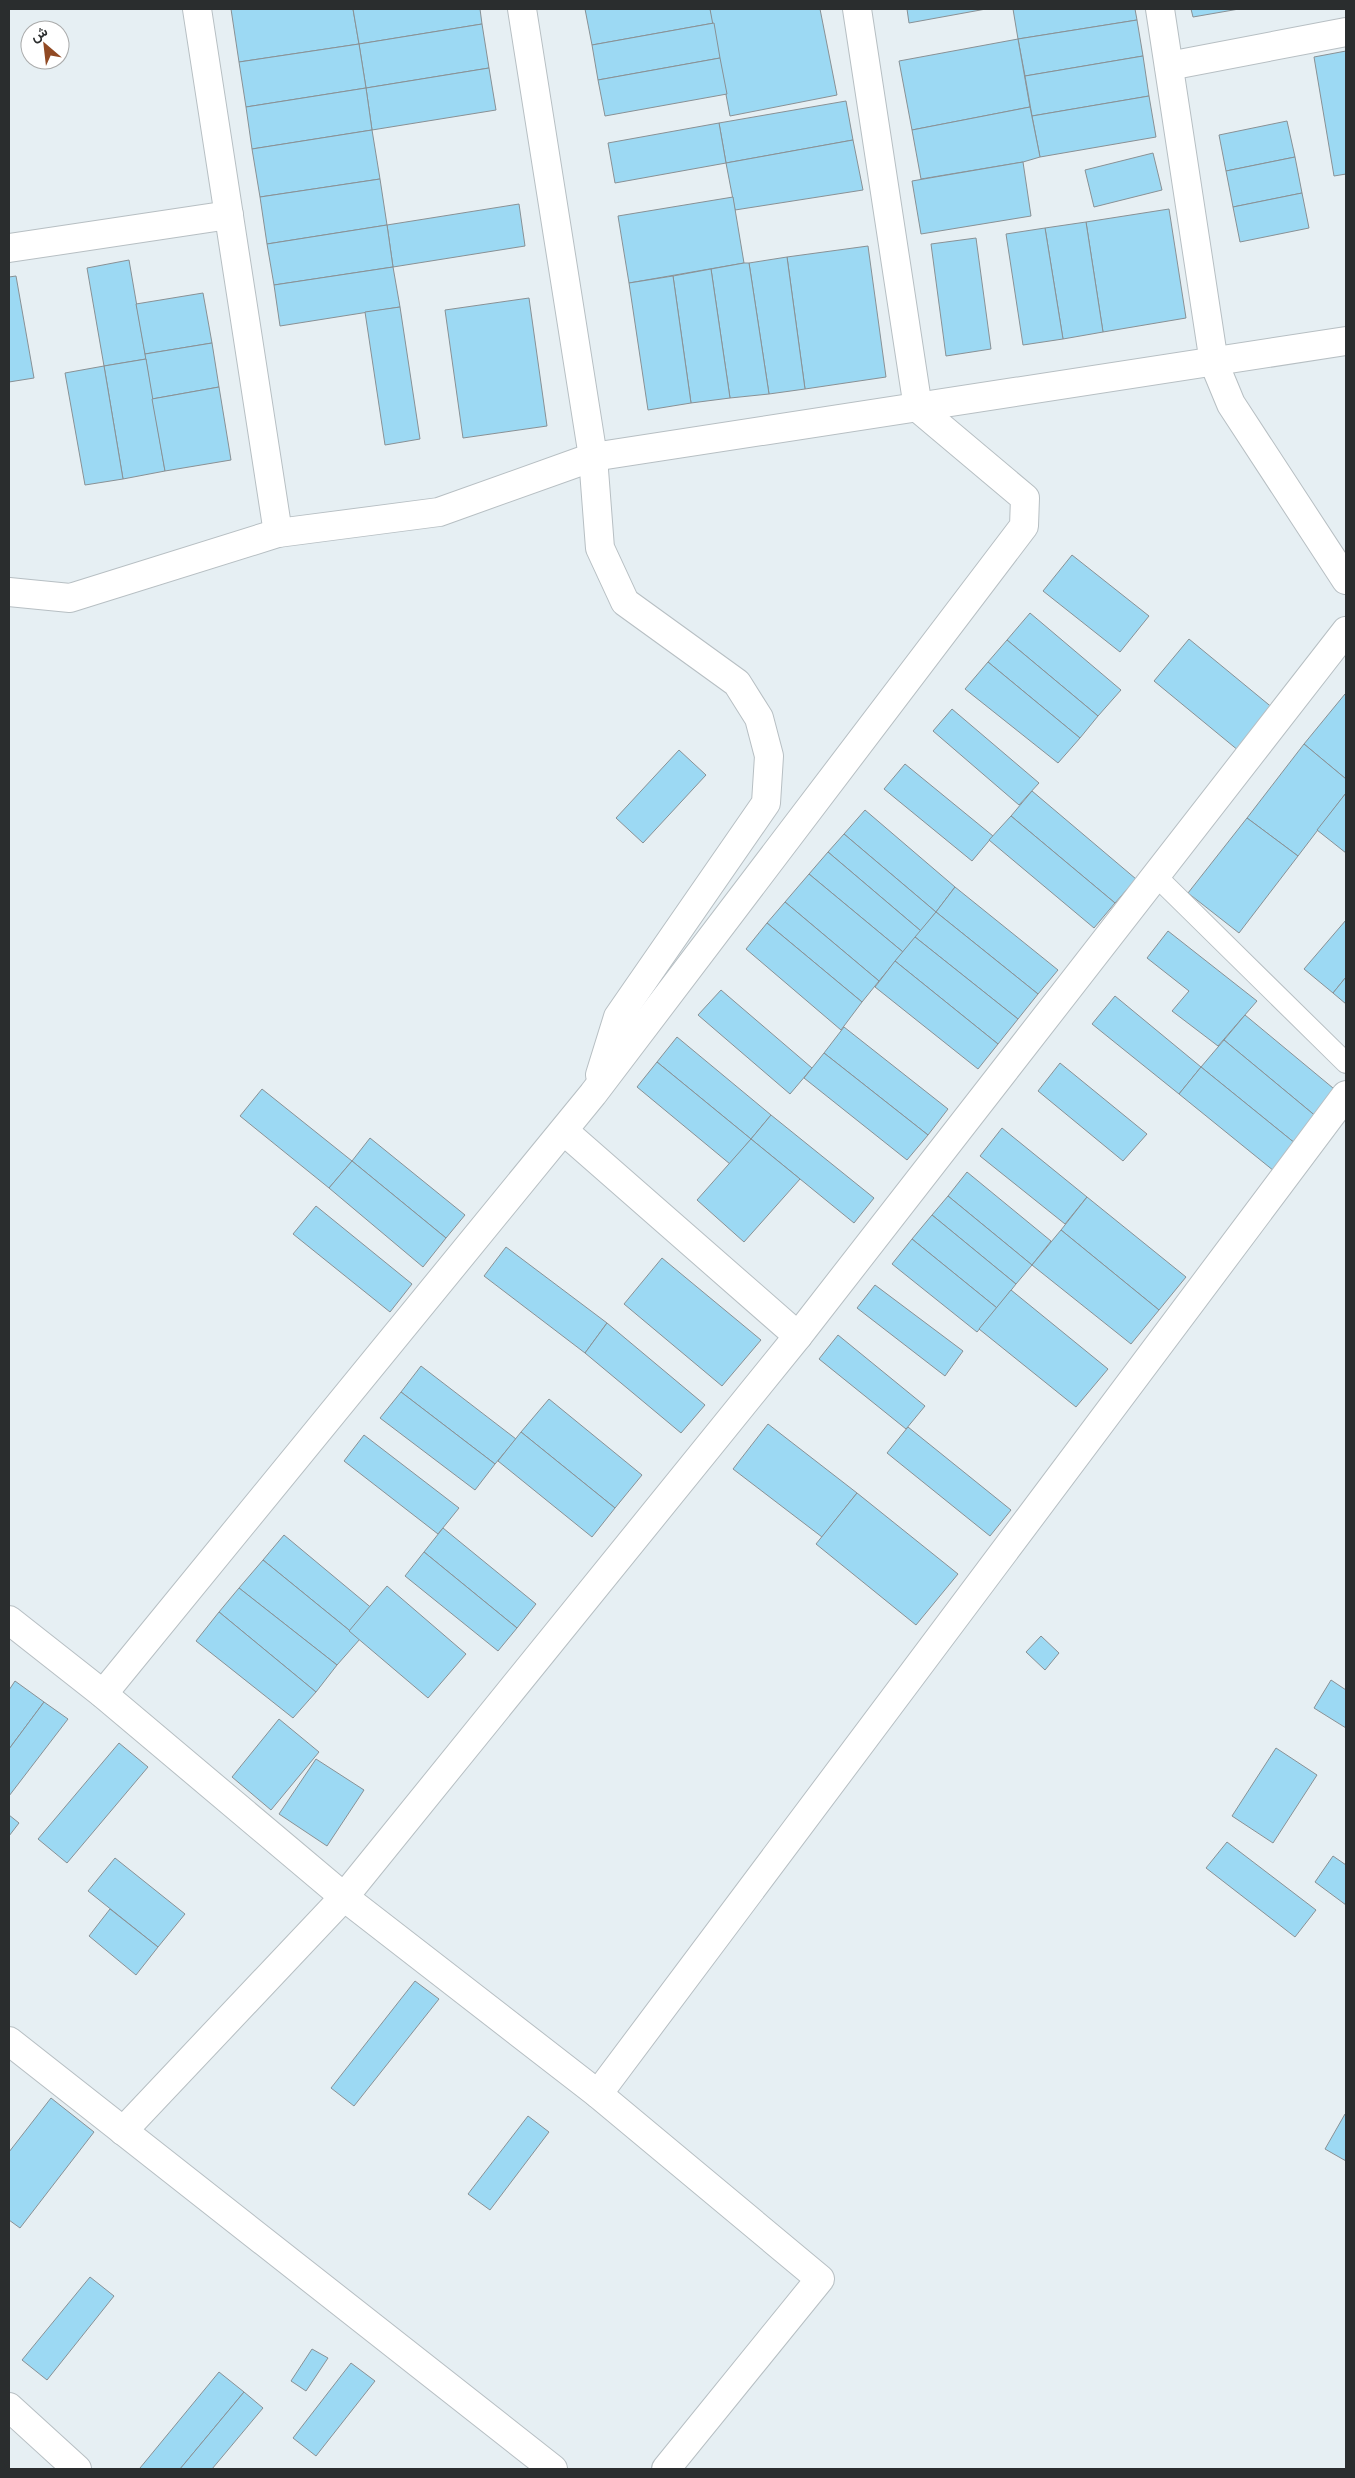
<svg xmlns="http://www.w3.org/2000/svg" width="1355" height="2478" font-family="Poppins,Vazirmatn,sans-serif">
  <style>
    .building { fill: #9cd9f3; stroke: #899195 }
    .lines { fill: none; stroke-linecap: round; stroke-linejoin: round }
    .service-casing { stroke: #b7bfc3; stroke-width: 22 }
    .minor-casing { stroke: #b7bfc3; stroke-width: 30 }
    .service { stroke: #fff; stroke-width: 20 }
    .minor { stroke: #fff; stroke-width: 28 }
  </style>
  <rect width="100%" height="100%" fill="#e6eff3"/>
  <!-- building -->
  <g class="building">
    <path d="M231 9H353L359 44 239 62Z"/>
    <path d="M353 9H480L482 24 359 44Z"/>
    <path d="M585 9H710L714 23 592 45Z"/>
    <path d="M710 9H820L837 95 730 116Z"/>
    <path d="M907 9H986L909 23Z"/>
    <path d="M1013 9H1135L1137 20 1018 39Z"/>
    <path d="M1191 9H1239L1193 17Z"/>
    <path d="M1137 20 1143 56 1025 76 1018 39Z"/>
    <path d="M714 23 720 58 598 80 592 45Z"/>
    <path d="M482 24 489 68 366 88 359 44Z"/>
    <path d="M1018 39 1030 107 912 130 899 61Z"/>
    <path d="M359 44 366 88 246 107 239 62Z"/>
    <path d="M1346 51V174L1334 176 1314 57Z"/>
    <path d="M1143 56 1149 96 1032 116 1025 76Z"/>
    <path d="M720 58 727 94 605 116 598 80Z"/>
    <path d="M489 68 496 110 372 130 366 88Z"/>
    <path d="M366 88 372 130 252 149 246 107Z"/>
    <path d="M1149 96 1156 137 1040 157 1032 116Z"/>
    <path d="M846 101 853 140 726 163 719 123Z"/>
    <path d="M1030 107 1040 157 1023 162 921 179 912 130Z"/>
    <path d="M1287 121 1295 157 1226 171 1219 135Z"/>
    <path d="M719 123 726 163 615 183 608 143Z"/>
    <path d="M372 130 380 179 260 197 252 149Z"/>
    <path d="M853 140 863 190 735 210 726 163Z"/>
    <path d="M1153 153 1162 190 1094 207 1085 170Z"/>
    <path d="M1295 157 1302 193 1233 207 1226 171Z"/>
    <path d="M1023 162 1031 216 921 234 912 181Z"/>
    <path d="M380 179 387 225 267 244 260 197Z"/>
    <path d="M1302 193 1309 228 1240 242 1233 207Z"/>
    <path d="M733 197 744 263 629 283 618 216Z"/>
    <path d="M519 204 525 246 393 267 387 225Z"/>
    <path d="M1169 209 1186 318 1103 332 1086 222Z"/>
    <path d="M1086 222 1103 332 1063 339 1045 228Z"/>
    <path d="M387 225 393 267 274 285 267 244Z"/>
    <path d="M1045 228 1063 339 1023 345 1006 234Z"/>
    <path d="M976 238 991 349 946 356 931 244Z"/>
    <path d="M868 246 886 377 805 389 787 257Z"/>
    <path d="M787 257 805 389 769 394 749 263Z"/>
    <path d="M129 260 146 359 104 366 87 268Z"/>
    <path d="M744 263H749L769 394 730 398 711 269Z"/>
    <path d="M393 267 400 307 280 326 274 285Z"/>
    <path d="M711 269 730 398 691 403 673 276Z"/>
    <path d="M16 276 34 378 9 382V277Z"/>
    <path d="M673 276 691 403 648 410 629 283Z"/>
    <path d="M203 293 212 343 145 354 136 304Z"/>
    <path d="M529 298 547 426 463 438 445 310Z"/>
    <path d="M400 307 420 439 385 445 365 312Z"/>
    <path d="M212 343 219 387 152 399 145 354Z"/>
    <path d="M146 359 165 471 123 479 104 366Z"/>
    <path d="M104 366 123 479 85 485 65 373Z"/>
    <path d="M219 387 231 460 165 471 152 399Z"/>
    <path d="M1072 555 1149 616 1120 652 1043 591Z"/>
    <path d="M1030 613 1121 690 1098 716 1007 640Z"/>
    <path d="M1189 639 1274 709 1239 751 1154 681Z"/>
    <path d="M1007 640 1098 716 1080 738 988 662Z"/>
    <path d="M988 662 1080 738 1058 763 965 689Z"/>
    <path d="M1345 694H1346V779L1304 744Z"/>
    <path d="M952 709 1039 783 1019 805 933 731Z"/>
    <path d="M1304 744 1346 779V793L1298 856 1247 818Z"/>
    <path d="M679 750 706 775 643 843 616 818Z"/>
    <path d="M905 764 993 836 972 861 884 789Z"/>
    <path d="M1032 791 1136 879 1115 903 1011 816Z"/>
    <path d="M1346 793V853L1317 830Z"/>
    <path d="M865 810 955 887 936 912 844 834Z"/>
    <path d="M1011 816 1115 903 1094 928 989 840Z"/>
    <path d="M1247 818 1298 856 1239 933 1188 893Z"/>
    <path d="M844 834 936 912 921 931 828 852Z"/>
    <path d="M828 852 921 931 903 952 809 874Z"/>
    <path d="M809 874 903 952 879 981 785 902Z"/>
    <path d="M955 887 1058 970 1038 994 936 912Z"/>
    <path d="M785 902 879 981 862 1002 767 923Z"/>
    <path d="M936 912 1038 994 1018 1019 915 937Z"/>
    <path d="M1346 920V977L1333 993 1304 969Z"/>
    <path d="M767 923 862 1002 841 1030 746 949Z"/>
    <path d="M1168 931 1257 1001 1218 1046 1172 1011 1189 991 1147 958Z"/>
    <path d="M915 937 1018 1019 998 1044 895 961Z"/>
    <path d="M895 961 998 1044 978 1069 875 987Z"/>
    <path d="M1346 977V1004L1333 993Z"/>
    <path d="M721 990 812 1068 790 1094 698 1015Z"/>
    <path d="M1115 996 1201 1067 1179 1094 1092 1024Z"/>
    <path d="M1245 1015 1339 1093 1318 1118 1224 1040Z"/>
    <path d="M844 1027 948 1109 928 1135 824 1053Z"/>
    <path d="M677 1037 771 1115 751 1139 657 1062Z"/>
    <path d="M1224 1040 1318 1118 1296 1144 1201 1067Z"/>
    <path d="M824 1053 928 1135 907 1160 804 1078Z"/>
    <path d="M657 1062 751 1139 730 1164 637 1087Z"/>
    <path d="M1060 1063 1147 1134 1123 1161 1038 1091Z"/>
    <path d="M1201 1067 1296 1144 1274 1171 1179 1094Z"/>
    <path d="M262 1089 352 1161 329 1188 240 1116Z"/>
    <path d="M771 1115 874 1198 854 1223 751 1139Z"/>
    <path d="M1002 1128 1087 1197 1065 1224 980 1156Z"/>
    <path d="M370 1138 465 1215 446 1238 352 1161Z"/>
    <path d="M751 1139 800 1179 744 1242 697 1200Z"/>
    <path d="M352 1161 446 1238 423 1267 329 1188Z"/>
    <path d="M967 1172 1051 1241 1032 1265 948 1196Z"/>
    <path d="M948 1196 1032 1265 1016 1284 932 1215Z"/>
    <path d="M1087 1197 1186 1277 1159 1310 1061 1230Z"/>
    <path d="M316 1206 412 1284 390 1312 293 1234Z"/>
    <path d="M932 1215 1016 1284 997 1308 912 1239Z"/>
    <path d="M1061 1230 1159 1310 1131 1344 1032 1265Z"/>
    <path d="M912 1239 997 1308 977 1332 892 1264Z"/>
    <path d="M506 1247 607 1323 585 1353 484 1276Z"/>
    <path d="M662 1258 761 1340 722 1386 624 1304Z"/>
    <path d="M875 1285 963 1351 945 1376 857 1308Z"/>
    <path d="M1011 1290 1108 1369 1076 1407 979 1329Z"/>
    <path d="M607 1323 705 1405 681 1433 585 1353Z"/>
    <path d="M838 1335 925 1406 906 1429 819 1359Z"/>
    <path d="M421 1366 516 1439 495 1464 401 1392Z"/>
    <path d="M401 1392 495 1464 475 1490 380 1418Z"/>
    <path d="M549 1399 642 1475 615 1508 521 1432Z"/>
    <path d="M768 1424 857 1493 822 1537 733 1469Z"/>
    <path d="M908 1427 1011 1510 990 1536 887 1453Z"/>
    <path d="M521 1432 615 1508 592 1537 498 1461Z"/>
    <path d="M364 1435 459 1508 438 1534 344 1461Z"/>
    <path d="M857 1493 958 1574 916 1625 816 1544Z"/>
    <path d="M443 1528 536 1604 517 1628 424 1552Z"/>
    <path d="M284 1535 380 1615 360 1639 263 1560Z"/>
    <path d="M424 1552 517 1628 498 1651 405 1576Z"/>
    <path d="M263 1560 360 1639 337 1665 239 1588Z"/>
    <path d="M387 1586 466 1654 428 1698 349 1631Z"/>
    <path d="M239 1588 337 1665 316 1692 219 1612Z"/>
    <path d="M219 1612 316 1692 293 1718 196 1641Z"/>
    <path d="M1041 1636 1059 1653 1045 1670 1026 1652Z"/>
    <path d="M1331 1680 1346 1690V1728L1314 1708Z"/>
    <path d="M15 1681 44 1702 9 1749V1690Z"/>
    <path d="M44 1702 68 1719 9 1796V1749Z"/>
    <path d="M279 1719 319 1752 271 1810 232 1777Z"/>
    <path d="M119 1743 148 1767 67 1863 38 1839Z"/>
    <path d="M1276 1748 1317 1775 1273 1843 1232 1816Z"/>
    <path d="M316 1759 364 1790 327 1846 279 1814Z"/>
    <path d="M9 1815 19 1823 9 1836Z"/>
    <path d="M1227 1842 1316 1910 1295 1937 1206 1868Z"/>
    <path d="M1333 1856 1346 1865V1905L1315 1882Z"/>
    <path d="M115 1858 185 1914 158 1947 88 1891Z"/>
    <path d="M110 1909 158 1947 136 1975 89 1936Z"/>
    <path d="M415 1981 439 1999 354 2106 331 2088Z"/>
    <path d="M51 2098 94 2132 20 2228 9 2220V2152Z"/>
    <path d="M1345 2114 1346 2115V2161L1325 2149Z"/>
    <path d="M528 2116 549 2132 490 2210 468 2194Z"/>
    <path d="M90 2277 114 2296 47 2380 22 2360Z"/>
    <path d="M312 2349 328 2358 306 2391 291 2381Z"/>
    <path d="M351 2363 375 2381 316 2456 293 2438Z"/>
    <path d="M219 2372 244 2392 180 2469H141L140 2468Z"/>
    <path d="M244 2392 263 2408 212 2469H180Z"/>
  </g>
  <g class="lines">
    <!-- service casing -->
    <g class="service-casing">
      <path id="service" d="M1156 876 1346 1063"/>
    </g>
    <!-- minor casing -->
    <g class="minor-casing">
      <g id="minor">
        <path d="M197 9 278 533"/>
        <path d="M522 9 593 457 600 548 625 602 737 683 759 718 769 756 766 803 618 1017 600 1075"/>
        <path d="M1160 9 1214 363 1231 404 1346 580"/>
        <path d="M1169 66 1346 32"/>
        <path d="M9 248 229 215"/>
        <path d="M9 592 70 598 278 533 439 512 593 457 1346 341"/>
        <path d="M564 1131 798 1336"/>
        <path d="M9 1620 103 1694 344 1897 598 2094 820 2279 666 2469"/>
        <path d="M103 1694 593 1094 1024 526 1025 498 918 408 857 9"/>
        <path d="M9 2041 553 2469"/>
        <path d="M598 2094 1346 1095"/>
        <path d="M123 2131 344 1897 798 1336 1346 631"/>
        <path d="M9 2407 77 2469"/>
      </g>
    </g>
    <!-- service -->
    <use href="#service" class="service"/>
    <!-- minor -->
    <use href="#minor" class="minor"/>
  </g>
  <!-- border -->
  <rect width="1355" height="2478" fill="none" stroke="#2a2d2e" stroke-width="20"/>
  <!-- north arrow -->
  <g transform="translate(45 45) rotate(332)"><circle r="24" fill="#ffffff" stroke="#aaabab"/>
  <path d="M0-4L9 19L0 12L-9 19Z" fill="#914a24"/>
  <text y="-8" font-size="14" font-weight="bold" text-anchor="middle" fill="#2a2d2e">ش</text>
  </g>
</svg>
